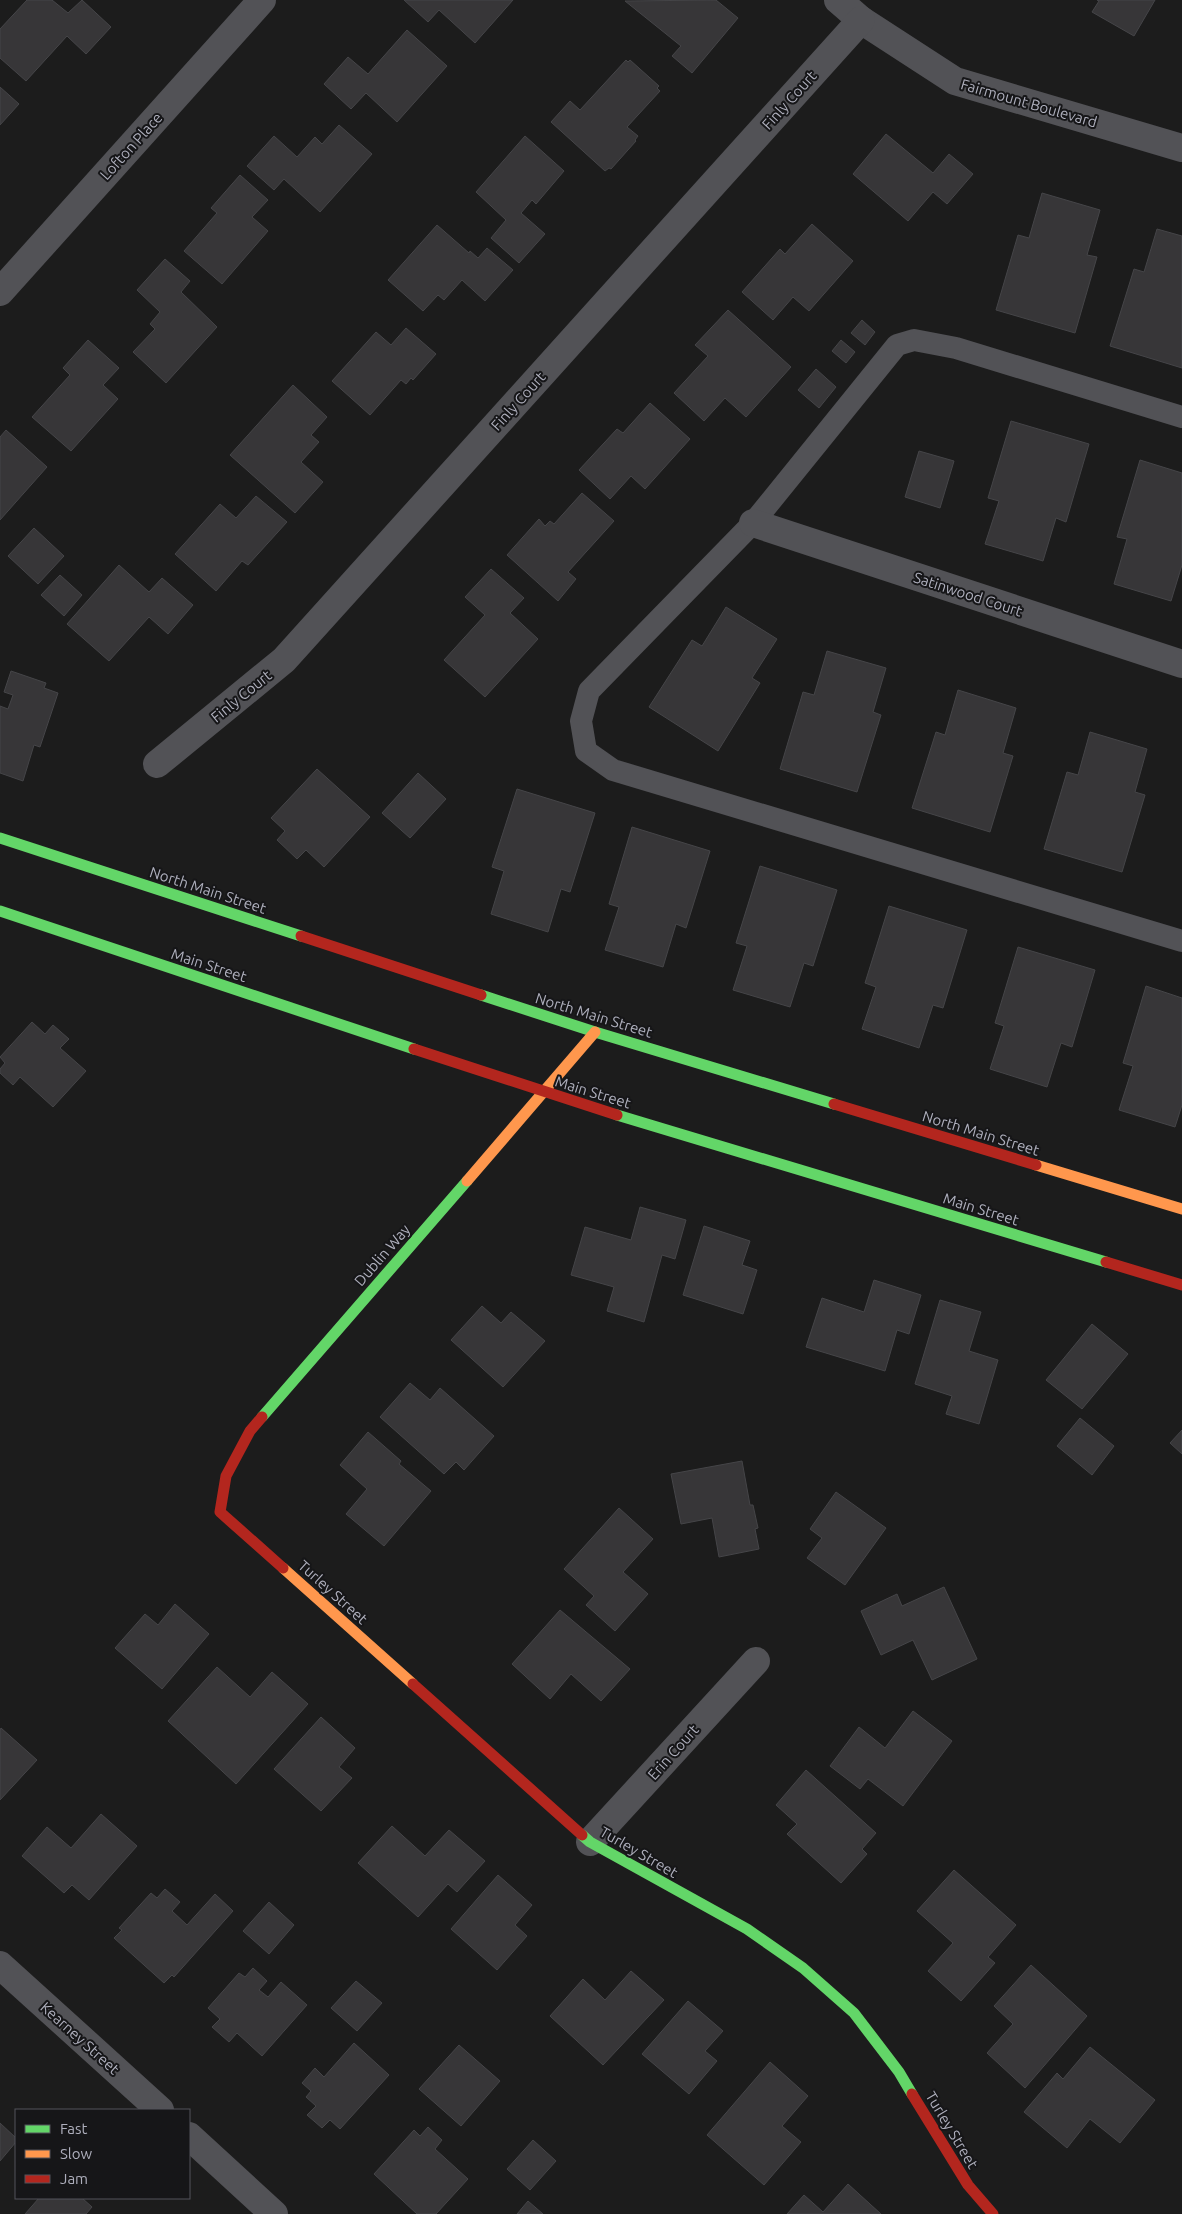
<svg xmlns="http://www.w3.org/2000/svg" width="1182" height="2214" font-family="Ubuntu,sans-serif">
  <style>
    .building { fill: #373638; stroke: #454548 }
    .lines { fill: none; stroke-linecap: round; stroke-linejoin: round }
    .lane { stroke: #525256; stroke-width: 22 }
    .street { stroke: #525256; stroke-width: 28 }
    .fast { stroke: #63d668; stroke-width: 11 }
    .slow { stroke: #ff974d; stroke-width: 11 }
    .jam { stroke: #b3261e; stroke-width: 11 }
    .labels { text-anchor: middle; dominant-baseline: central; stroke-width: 4; stroke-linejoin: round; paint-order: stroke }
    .street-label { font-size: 15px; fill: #aeafbc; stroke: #161618 }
  </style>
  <rect width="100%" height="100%" fill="#1c1c1c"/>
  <!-- building -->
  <g class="building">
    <path d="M27 0H52L68 13 82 0 111 27 86 54 67 36 26 81 0 58V29Z"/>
    <path d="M404 0H513L475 43 439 10 428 22Z"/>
    <path d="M716 0 738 18 692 73 672 56 681 46 625 1Z"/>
    <path d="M1097 0H1155L1134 36 1092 12 1099 1Z"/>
    <path d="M407 30 447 66 397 122 366 93 351 109 324 84 348 57 368 74Z"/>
    <path d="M626 60 628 62 630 60 659 86 657 88 660 91 627 127 638 136 635 140 636 141 611 169 609 168 605 171 551 122 570 101 580 110Z"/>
    <path d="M0 87 19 104 0 125Z"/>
    <path d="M339 125 372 154 320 212 284 179 274 190 247 166 274 136 297 157 315 137 322 144Z"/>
    <path d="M886 134 933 173 949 154 973 174 947 204 933 192 908 221 853 174Z"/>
    <path d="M525 136 564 171 536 204 532 200 521 213 545 234 519 263 491 238 506 220 476 192Z"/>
    <path d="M240 175 268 200 252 217 268 231 222 284 184 251 217 213 211 208Z"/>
    <path d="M1042 193 1100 210 1087 255 1097 257 1075 333 996 310 1018 235 1029 238Z"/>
    <path d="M812 224 853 261 809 311 793 297 773 320 742 292 780 249 785 254Z"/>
    <path d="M437 225 469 253 470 251 478 258 487 248 513 270 485 301 462 280 444 300 438 295 423 311 388 280Z"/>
    <path d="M1157 229 1182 236V368L1110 346 1134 269 1144 272Z"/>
    <path d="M165 259 190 281 181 292 217 327 166 383 133 352 155 329 150 324 160 312 137 290Z"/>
    <path d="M728 310 791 367 746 417 725 398 704 421 674 393 708 356 695 345Z"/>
    <path d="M862 320 875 332 865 345 851 333Z"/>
    <path d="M406 328 436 354 413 380 411 378 406 384 401 380 370 415 332 381 376 332 391 345Z"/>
    <path d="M88 340 119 368 103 385 118 399 71 451 32 417 70 375 63 368Z"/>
    <path d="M841 340 855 352 846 363 832 351Z"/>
    <path d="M816 369 836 387 819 408 798 390Z"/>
    <path d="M293 385 327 417 311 435 319 442 301 462 323 482 295 513 230 455Z"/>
    <path d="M650 403 690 439 645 489 631 476 610 499 579 470 617 429 623 433Z"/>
    <path d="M1011 421 1089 444 1066 522 1056 518 1043 561 985 544 999 501 988 498Z"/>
    <path d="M6 430 47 467 0 520V437Z"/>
    <path d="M919 451 954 461 940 508 905 497Z"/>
    <path d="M1140 460 1182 473V565L1171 601 1114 584 1127 539 1117 537Z"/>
    <path d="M582 493 614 521 568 572 576 579 558 601 507 555 539 519 545 526 550 521 554 524Z"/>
    <path d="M256 496 287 522 248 565 242 561 216 591 175 554 220 504 236 518Z"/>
    <path d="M34 528 64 556 38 584 8 556Z"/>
    <path d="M119 565 149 592 162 578 193 605 168 634 149 617 109 661 67 624Z"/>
    <path d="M491 569 524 598 510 613 538 639 485 697 444 660 485 615 465 597Z"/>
    <path d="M60 575 82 595 64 616 41 595Z"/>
    <path d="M726 607 777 639 752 678 760 683 718 751 649 707 692 640 702 646Z"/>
    <path d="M827 651 886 668 873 712 881 715 857 792 780 769 803 692 814 695Z"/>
    <path d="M11 671 46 683 44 688 58 693 40 747 34 745 23 781 0 773V706L8 709 13 695 4 692Z"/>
    <path d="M958 690 1016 708 1003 753 1013 756 990 832 912 808 936 732 945 735Z"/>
    <path d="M1090 732 1147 749 1135 792 1145 795 1122 872 1044 849 1067 772 1078 775Z"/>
    <path d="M317 769 370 817 324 867 306 850 297 859 277 840 285 831 271 818Z"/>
    <path d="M418 773 446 799 410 838 382 813Z"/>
    <path d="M517 789 595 813 570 892 561 889 548 932 491 914 504 871 492 867Z"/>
    <path d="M632 827 710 851 686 928 676 924 663 967 605 950 619 907 609 904Z"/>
    <path d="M760 866 837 890 813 966 804 963 790 1007 733 990 747 946 736 943Z"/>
    <path d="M889 906 967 930 943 1008 933 1005 919 1048 862 1029 876 987 865 983Z"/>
    <path d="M1018 947 1095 970 1072 1047 1061 1043 1047 1087 990 1069 1004 1026 995 1023Z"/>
    <path d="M1146 986 1182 998V1105L1175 1127 1119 1110 1133 1066 1123 1063Z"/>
    <path d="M32 1022 45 1034 53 1025 69 1039 60 1048 86 1071 53 1107 20 1077 13 1085 0 1073V1069L5 1063 0 1057Z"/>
    <path d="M640 1207 686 1220 675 1259 662 1255 644 1322 607 1311 614 1287 571 1275 585 1227 631 1240Z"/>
    <path d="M704 1226 750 1241 742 1265 757 1270 743 1314 683 1295Z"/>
    <path d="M874 1280 921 1295 909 1334 897 1330 885 1371 806 1347 822 1298 864 1312Z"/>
    <path d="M940 1300 981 1312 969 1351 998 1360 979 1424 946 1414 952 1396 915 1384Z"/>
    <path d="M482 1306 501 1323 511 1312 545 1341 503 1387 451 1340Z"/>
    <path d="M1092 1324 1128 1354 1082 1409 1046 1380Z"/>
    <path d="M410 1383 430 1400 440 1388 494 1436 464 1470 456 1462 444 1474 380 1417Z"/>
    <path d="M1080 1418 1114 1446 1092 1475 1057 1446Z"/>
    <path d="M1182 1430V1454L1170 1443Z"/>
    <path d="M368 1432 401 1461 399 1464 431 1491 384 1546 346 1514 367 1489 340 1465Z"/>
    <path d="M742 1461 750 1505H753L758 1528 755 1529 759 1549 719 1557 712 1518 681 1524 671 1474Z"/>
    <path d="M836 1492 886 1528 845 1585 807 1558 822 1538 810 1529Z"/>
    <path d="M619 1508 653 1539 623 1572 648 1594 615 1631 586 1605 594 1596 564 1569Z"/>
    <path d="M944 1587 977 1659 932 1680 913 1640 881 1655 861 1611 897 1594 902 1606Z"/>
    <path d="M175 1604 209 1634 162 1689 115 1648 145 1614 158 1625Z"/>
    <path d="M560 1610 630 1669 601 1701 571 1674 550 1699 512 1664Z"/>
    <path d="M217 1667 250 1697 272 1672 308 1704 236 1784 168 1721Z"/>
    <path d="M913 1711 952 1741 903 1806 868 1779 860 1789 830 1766 859 1727 885 1748Z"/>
    <path d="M321 1717 355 1748 339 1767 352 1778 321 1811 274 1769Z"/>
    <path d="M1 1728 37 1760 0 1800V1730Z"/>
    <path d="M806 1770 876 1833 862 1849 867 1854 841 1883 787 1834 797 1824 776 1805Z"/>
    <path d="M101 1814 137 1846 89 1900 72 1885 64 1893 22 1856 47 1827 71 1848Z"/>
    <path d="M392 1826 425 1856 449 1830 485 1861 457 1892 448 1884 418 1917 358 1863Z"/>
    <path d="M954 1870 1016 1925 988 1957 995 1963 961 2001 928 1971 953 1943 917 1911Z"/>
    <path d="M498 1875 532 1905 515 1925 527 1936 497 1970 451 1929Z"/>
    <path d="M165 1889 180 1902 172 1911 187 1925 215 1894 233 1911 174 1977 172 1975 164 1983 114 1938 122 1930 119 1928 151 1893 157 1898Z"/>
    <path d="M269 1902 294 1925 269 1954 243 1931Z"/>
    <path d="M1031 1965 1087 2016 1025 2088 987 2053 1013 2024 994 2006Z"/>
    <path d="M253 1968 267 1981 259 1990 268 1997 281 1982 307 2005 262 2056 237 2033 229 2042 212 2027 220 2019 208 2008 239 1973 245 1977Z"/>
    <path d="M631 1971 664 2000 603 2065 550 2016 583 1979 605 2000Z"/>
    <path d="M356 1981 382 2003 357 2031 331 2008Z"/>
    <path d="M688 2001 723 2031 705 2051 717 2061 689 2094 642 2054Z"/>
    <path d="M354 2043 389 2075 340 2129 330 2120 322 2128 307 2115 316 2106 306 2097 311 2091 302 2083 315 2068 324 2077Z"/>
    <path d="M459 2045 500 2081 461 2126 419 2089Z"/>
    <path d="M1090 2047 1155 2100 1120 2143 1090 2119 1067 2148 1024 2112 1057 2073 1063 2079Z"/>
    <path d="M770 2062 808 2096 782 2126 801 2142 764 2185 707 2135Z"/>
    <path d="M0 2123 16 2138V2142L0 2161Z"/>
    <path d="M428 2127 442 2140 435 2149 468 2179 436 2214H417L374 2174 414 2130 420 2136Z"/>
    <path d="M533 2140 556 2161 530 2190 507 2169Z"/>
    <path d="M848 2184 881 2214H787L804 2195 823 2212Z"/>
    <path d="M39 2198H82L92 2207 86 2214H25Z"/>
    <path d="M528 2201 543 2214H517Z"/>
  </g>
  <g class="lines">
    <!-- lane -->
    <path class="lane" d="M1182 417 956 348 914 340 897 345 753 523 589 691 581 721 586 751 613 770 1182 941"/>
    <!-- street -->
    <g class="street">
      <path d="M838 0 861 20 955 81 1182 148"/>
      <path d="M0 292 262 0"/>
      <path d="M753 523 1182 664"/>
      <path d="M157 764 284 660 861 20"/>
      <path d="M590 1842 756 1661"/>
      <path d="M0 1965 160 2110"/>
      <path d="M189 2136 274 2214"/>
    </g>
    <!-- fast -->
    <g class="fast">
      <path d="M0 838 301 936"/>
      <path d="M0 911 414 1049"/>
      <path d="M481 995 595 1032 834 1104"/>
      <path d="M617 1115 1106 1262"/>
      <path d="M262 1417 467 1181"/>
      <path d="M582 1835 590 1842 747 1929 803 1968 854 2013 899 2072 912 2094"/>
    </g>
    <!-- slow -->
    <g class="slow">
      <path d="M1036 1165 1182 1209"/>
      <path d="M467 1181 595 1032"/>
      <path d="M283 1568 413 1684"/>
    </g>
    <!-- jam -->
    <g class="jam">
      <path d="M301 936 481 995"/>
      <path d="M414 1049 617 1115"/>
      <path d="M834 1104 1036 1165"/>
      <path d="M1106 1262 1182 1285"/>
      <path d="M262 1417 250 1431 226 1476 220 1512 283 1568"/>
      <path d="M413 1684 582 1835"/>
      <path d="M912 2094 968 2185 993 2214"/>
    </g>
  </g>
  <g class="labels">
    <!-- street labels -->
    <g class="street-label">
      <text transform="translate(789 100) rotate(-48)">Finly Court</text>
      <text transform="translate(1029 103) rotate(16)">Fairmount Boulevard</text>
      <text transform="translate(131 146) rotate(-48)">Lofton Place</text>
      <text transform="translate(518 401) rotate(-48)">Finly Court</text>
      <text transform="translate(968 594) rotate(18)">Satinwood Court</text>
      <text transform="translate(241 696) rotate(-39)">Finly Court</text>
      <text transform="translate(208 890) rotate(18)">North Main Street</text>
      <text transform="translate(209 965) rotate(18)">Main Street</text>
      <text transform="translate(594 1015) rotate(17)">North Main Street</text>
      <text transform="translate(593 1092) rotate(17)">Main Street</text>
      <text transform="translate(981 1133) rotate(17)">North Main Street</text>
      <text transform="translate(981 1209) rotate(17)">Main Street</text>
      <text transform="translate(382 1255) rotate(-49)">Dublin Way</text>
      <text transform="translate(333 1592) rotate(42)">Turley Street</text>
      <text transform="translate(673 1752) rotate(-48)">Erin Court</text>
      <text transform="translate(639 1852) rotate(30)">Turley Street</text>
      <text transform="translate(80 2038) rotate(42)">Kearney Street</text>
      <text transform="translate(952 2130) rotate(59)">Turley Street</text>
    </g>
  </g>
  <!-- legend -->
  <rect x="15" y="2109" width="175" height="90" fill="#161618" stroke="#53535a"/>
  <rect x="25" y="2125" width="25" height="8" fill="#63d668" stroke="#53535a"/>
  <text x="60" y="2134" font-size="15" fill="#aeafbc">Fast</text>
  <rect x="25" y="2150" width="25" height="8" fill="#ff974d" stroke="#53535a"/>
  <text x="60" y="2159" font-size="15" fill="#aeafbc">Slow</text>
  <rect x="25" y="2175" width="25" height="8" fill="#b3261e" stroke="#53535a"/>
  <text x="60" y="2184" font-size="15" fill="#aeafbc">Jam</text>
</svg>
